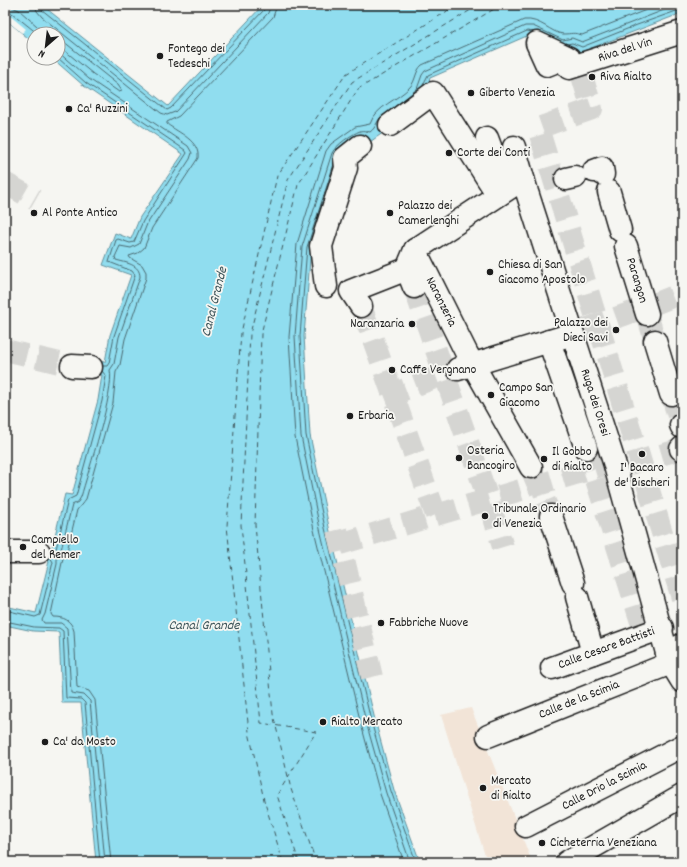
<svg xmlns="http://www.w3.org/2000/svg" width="687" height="867" font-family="Dekko,sans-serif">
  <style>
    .built { fill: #f2e4d7 }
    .water { fill: #90ddef; stroke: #62909b }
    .pier { fill: #f6f6f2 }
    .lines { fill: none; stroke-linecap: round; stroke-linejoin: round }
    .shore { stroke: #4a6970; stroke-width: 1 }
    .ferry { stroke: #3f565b; stroke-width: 1; stroke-dasharray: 5 4; stroke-linecap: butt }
    .pedestrian-tunnel { stroke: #d5d5d2; stroke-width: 22; stroke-dasharray: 22 11; stroke-linecap: butt }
    .pedestrian-casing { stroke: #1c1c1c; stroke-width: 25 }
    .pedestrian { stroke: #f6f6f2; stroke-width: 22 }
    .poi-dot { fill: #1c1c1c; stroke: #f6f6f2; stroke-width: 1.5 }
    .labels { text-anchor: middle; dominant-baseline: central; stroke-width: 3.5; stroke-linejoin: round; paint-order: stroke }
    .poi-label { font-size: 13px; fill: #1c1c1c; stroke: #f6f6f2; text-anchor: start }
    .street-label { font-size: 13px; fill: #1c1c1c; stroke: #f6f6f2 }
    .water-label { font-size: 14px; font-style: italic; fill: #3f565b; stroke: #f6f6f2 }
  </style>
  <rect width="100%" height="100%" fill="#f6f6f2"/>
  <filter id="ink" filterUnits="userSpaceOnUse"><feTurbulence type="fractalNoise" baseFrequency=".025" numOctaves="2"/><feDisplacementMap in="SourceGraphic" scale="8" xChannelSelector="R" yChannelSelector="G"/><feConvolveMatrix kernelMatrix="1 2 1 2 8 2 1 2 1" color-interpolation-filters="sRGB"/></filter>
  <g filter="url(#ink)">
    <!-- built -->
    <path class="built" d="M471 708 532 862H487L441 715Z"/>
    <!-- water -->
    <path class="water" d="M5 5H42L168 106 263 5H682V13L581 52 570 47 568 52 529 35 430 78 424 95 387 130 367 144 364 139 311 247 304 336 310 435 329 527 375 720 394 790 420 862H96L81 703H62L59 632 33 631 5 625V606L36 613 49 561 38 558 41 545 52 548 65 494 72 495 98 400 102 375H93L96 361 105 362 110 335 131 275 103 265 115 233 131 239 140 217 183 154 84 86 52 58H58V34H34V43L5 19Z"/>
    <!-- pier -->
    <path class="pier" d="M5 5H13L9 15 26 29 22 33 5 19Z"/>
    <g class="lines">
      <!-- shore -->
      <g class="shore">
        <path d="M8 5 19 10 46 34"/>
        <path d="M35 5 37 11 42 17 161 113 167 115 175 112 268 13 271 5"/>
        <path d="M40 5 41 9 46 13 167 110 171 108 264 10 266 5"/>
        <path d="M5 11 12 13 38 34"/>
        <path d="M58 37 118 85 122 91 119 92 93 74 58 45"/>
        <path d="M567 44 572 43 582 47 637 25 682 9"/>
        <path d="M58 52 89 79 188 146 192 153 190 159 147 224 139 244 131 248 120 246 115 257 116 260C126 263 140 264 140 277L119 337 114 364 110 370C115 391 88 472 81 497L78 502 72 505 61 550 57 556V564L45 614 42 620 44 623H61L67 628 71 693 84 695 90 701 105 862"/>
        <path d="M58 58 86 83 185 150 187 153 143 221 134 242 130 243 118 239 116 240 109 262 132 271 135 275 114 336 109 363 107 366H103"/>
        <path d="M423 85 428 75 527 31 533 32"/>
        <path d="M388 112 417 89 422 75 425 71 525 26H533L563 40 572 38 582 42 677 5"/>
        <path d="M382 116C376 121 377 127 370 132 366 131 363 130 360 131 352 134 336 145 332 153L302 247 295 336 301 436 320 529 366 722 386 793 410 862"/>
        <path d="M334 164 307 247 300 336 306 435 325 528 371 721 391 791 416 862"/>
        <path d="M51 552 56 549 68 500 76 496 102 401 106 376 102 371"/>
        <path d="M5 610 35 617 40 615 53 562 50 557"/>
        <path d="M5 621 34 627 59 628 63 631 66 698 81 699 85 703 100 862"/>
        <path d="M111 862 95 700 89 691 77 687 74 631C71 620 64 617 53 617L51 614 63 558 67 551 77 510 86 499 113 403 116 372 120 365 125 339 146 278V272L142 265 130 258 129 256 138 253 144 248 152 228 198 158C200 141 179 133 167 124V122L179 116 273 17 277 5"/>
        <path d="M404 862 380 794 361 724 314 530 295 437 289 337 297 244 326 151 331 144 355 127 370 124C376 106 398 100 410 87 416 81 415 71 422 65L524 20C540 18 551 33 563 34 572 34 573 32 582 35L659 5"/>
      </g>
      <!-- ferry -->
      <g class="ferry">
        <path d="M283 862 264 800 249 732 227 526 241 333 277 176 346 74 457 5"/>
        <path d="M299 862 277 795 316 732 261 723 241 525 250 334 288 180 352 82 479 5"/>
        <path d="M316 862 291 789 273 714 255 525 261 334 298 185 358 89 501 5"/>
      </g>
      <!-- pedestrian-tunnel -->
      <g class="pedestrian-tunnel">
        <path d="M582 76 592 109 538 128 682 598"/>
        <path d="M5 183 35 200"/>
        <path d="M414 287 488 499 503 547"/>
        <path d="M652 305 682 293"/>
        <path d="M647 314 655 341"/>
        <path d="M585 329 638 310"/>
        <path d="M5 350 72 366"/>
        <path d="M671 394 681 425"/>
        <path d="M385 397 458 369"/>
        <path d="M586 448 642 625"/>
        <path d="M630 464 681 449"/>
        <path d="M532 471 551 516"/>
        <path d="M436 515 602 466"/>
        <path d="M337 530 372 677"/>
        <path d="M340 544 436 515 361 306"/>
      </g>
      <!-- pedestrian casing -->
      <g class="pedestrian-casing">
        <g id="pedestrian">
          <path d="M567 57 547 65 537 43 567 57 569 58 572 66"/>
          <path id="s1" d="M569 68 682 32"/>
          <path d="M390 125 433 93 498 195"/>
          <path d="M487 138 506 189"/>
          <path id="s2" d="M514 147 527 192 614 462 667 653"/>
          <path d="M594 171 602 168 603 174"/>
          <path d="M566 179 575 177"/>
          <path d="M609 192 620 230"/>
          <path id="s3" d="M626 246 647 314"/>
          <path id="s4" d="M415 250 467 354 531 467"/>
          <path d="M407 269 414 287"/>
          <path d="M326 286 321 246 346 168 345 158 360 146"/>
          <path d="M361 306 351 291 407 269 415 250 523 179"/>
          <path d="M549 341 586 448"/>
          <path d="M655 341 671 394"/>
          <path d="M72 366 91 367"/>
          <path d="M458 369 573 334"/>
          <path d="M681 425 682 427"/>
          <path d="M681 449 682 448"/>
          <path d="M551 516 573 583"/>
          <path d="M5 552H39"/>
          <path d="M577 597 593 653"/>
          <path d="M682 645 667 653 671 663 682 681"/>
          <path id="s5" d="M552 668 662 628"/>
          <path id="s6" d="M488 736 671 663"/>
          <path id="s7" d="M526 826 682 746"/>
          <path d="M567 862 682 796"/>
        </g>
      </g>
      <!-- pedestrian -->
      <use href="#pedestrian" class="pedestrian"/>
    </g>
  </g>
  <!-- markers -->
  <g class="poi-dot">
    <circle cx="160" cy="56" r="4"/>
    <circle cx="592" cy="77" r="4"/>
    <circle cx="471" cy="93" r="4"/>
    <circle cx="69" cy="109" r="4"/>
    <circle cx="449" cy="153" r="4"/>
    <circle cx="34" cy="213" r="4"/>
    <circle cx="390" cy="213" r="4"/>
    <circle cx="490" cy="272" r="4"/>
    <circle cx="412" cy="324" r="4"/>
    <circle cx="616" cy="330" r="4"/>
    <circle cx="392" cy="370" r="4"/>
    <circle cx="491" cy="395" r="4"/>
    <circle cx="350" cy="416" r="4"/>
    <circle cx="642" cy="454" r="4"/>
    <circle cx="459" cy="458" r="4"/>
    <circle cx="544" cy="459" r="4"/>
    <circle cx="485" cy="516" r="4"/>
    <circle cx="23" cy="547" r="4"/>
    <circle cx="381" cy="623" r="4"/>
    <circle cx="323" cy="722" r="4"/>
    <circle cx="45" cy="742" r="4"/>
    <circle cx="483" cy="788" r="4"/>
    <circle cx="542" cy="843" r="4"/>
  </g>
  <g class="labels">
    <!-- poi labels -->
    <g class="poi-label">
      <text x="168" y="49">Fontego dei<tspan x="168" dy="15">Tedeschi</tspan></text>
      <text x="600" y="77">Riva Rialto</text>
      <text x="479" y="93">Giberto Venezia</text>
      <text x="77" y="109">Ca' Ruzzini</text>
      <text x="457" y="153">Corte dei Conti</text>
      <text x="398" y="206">Palazzo dei<tspan x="398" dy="15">Camerlenghi</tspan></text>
      <text x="42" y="213">Al Ponte Antico</text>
      <text x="498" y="265">Chiesa di San<tspan x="498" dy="15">Giacomo Apostolo</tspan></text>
      <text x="608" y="323" text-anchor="end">Palazzo dei<tspan x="608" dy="15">Dieci Savi</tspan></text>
      <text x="404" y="324" text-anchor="end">Naranzaria</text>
      <text x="400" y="370">Caffe Vergnano</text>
      <text x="499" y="388">Campo San<tspan x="499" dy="15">Giacomo</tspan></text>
      <text x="358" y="416">Erbaria</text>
      <text x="467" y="451">Osteria<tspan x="467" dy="15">Bancogiro</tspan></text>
      <text x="552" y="452">Il Gobbo<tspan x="552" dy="15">di Rialto</tspan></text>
      <text x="642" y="468" text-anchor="middle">I' Bacaro<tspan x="642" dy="15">de' Bischeri</tspan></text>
      <text x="493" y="509">Tribunale Ordinario<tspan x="493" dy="15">di Venezia</tspan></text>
      <text x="31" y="540">Campiello<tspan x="31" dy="15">del Remer</tspan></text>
      <text x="389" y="623">Fabbriche Nuove</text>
      <text x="331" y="722">Rialto Mercato</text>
      <text x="53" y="742">Ca' da Mosto</text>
      <text x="491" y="781">Mercato<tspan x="491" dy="15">di Rialto</tspan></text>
      <text x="550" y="843">Cicheterria Veneziana</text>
    </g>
    <!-- street labels -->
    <g class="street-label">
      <text stroke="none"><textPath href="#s1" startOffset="59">Riva del Vin</textPath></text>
      <text stroke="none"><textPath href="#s3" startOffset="36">Parangon</textPath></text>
      <text stroke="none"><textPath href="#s4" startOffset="58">Naranzeria</textPath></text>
      <text stroke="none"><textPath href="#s2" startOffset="268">Ruga dei Oresi</textPath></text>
      <text stroke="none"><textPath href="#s5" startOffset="58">Calle Cesare Battisti</textPath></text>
      <text stroke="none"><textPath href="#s6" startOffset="98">Calle de la Scimia</textPath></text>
      <text stroke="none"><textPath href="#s7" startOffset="88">Calle Drio la Scimia</textPath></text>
    </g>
    <!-- water labels -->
    <g class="water-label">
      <text transform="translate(215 302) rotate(-76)">Canal Grande</text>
      <text x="204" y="626">Canal Grande</text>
    </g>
  </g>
  <!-- margin -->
  <rect width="687" height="867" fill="none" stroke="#f6f6f2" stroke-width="20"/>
  <rect x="10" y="10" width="667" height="847" fill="none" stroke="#1c1c1c" stroke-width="1.5" filter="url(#ink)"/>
  <!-- north arrow -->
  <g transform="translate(46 46) rotate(208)"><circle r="19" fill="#f6f6f2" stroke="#9f9f9c"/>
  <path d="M0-3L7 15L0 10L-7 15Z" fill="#1c1c1c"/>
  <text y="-6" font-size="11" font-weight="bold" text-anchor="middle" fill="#1c1c1c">N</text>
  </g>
</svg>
